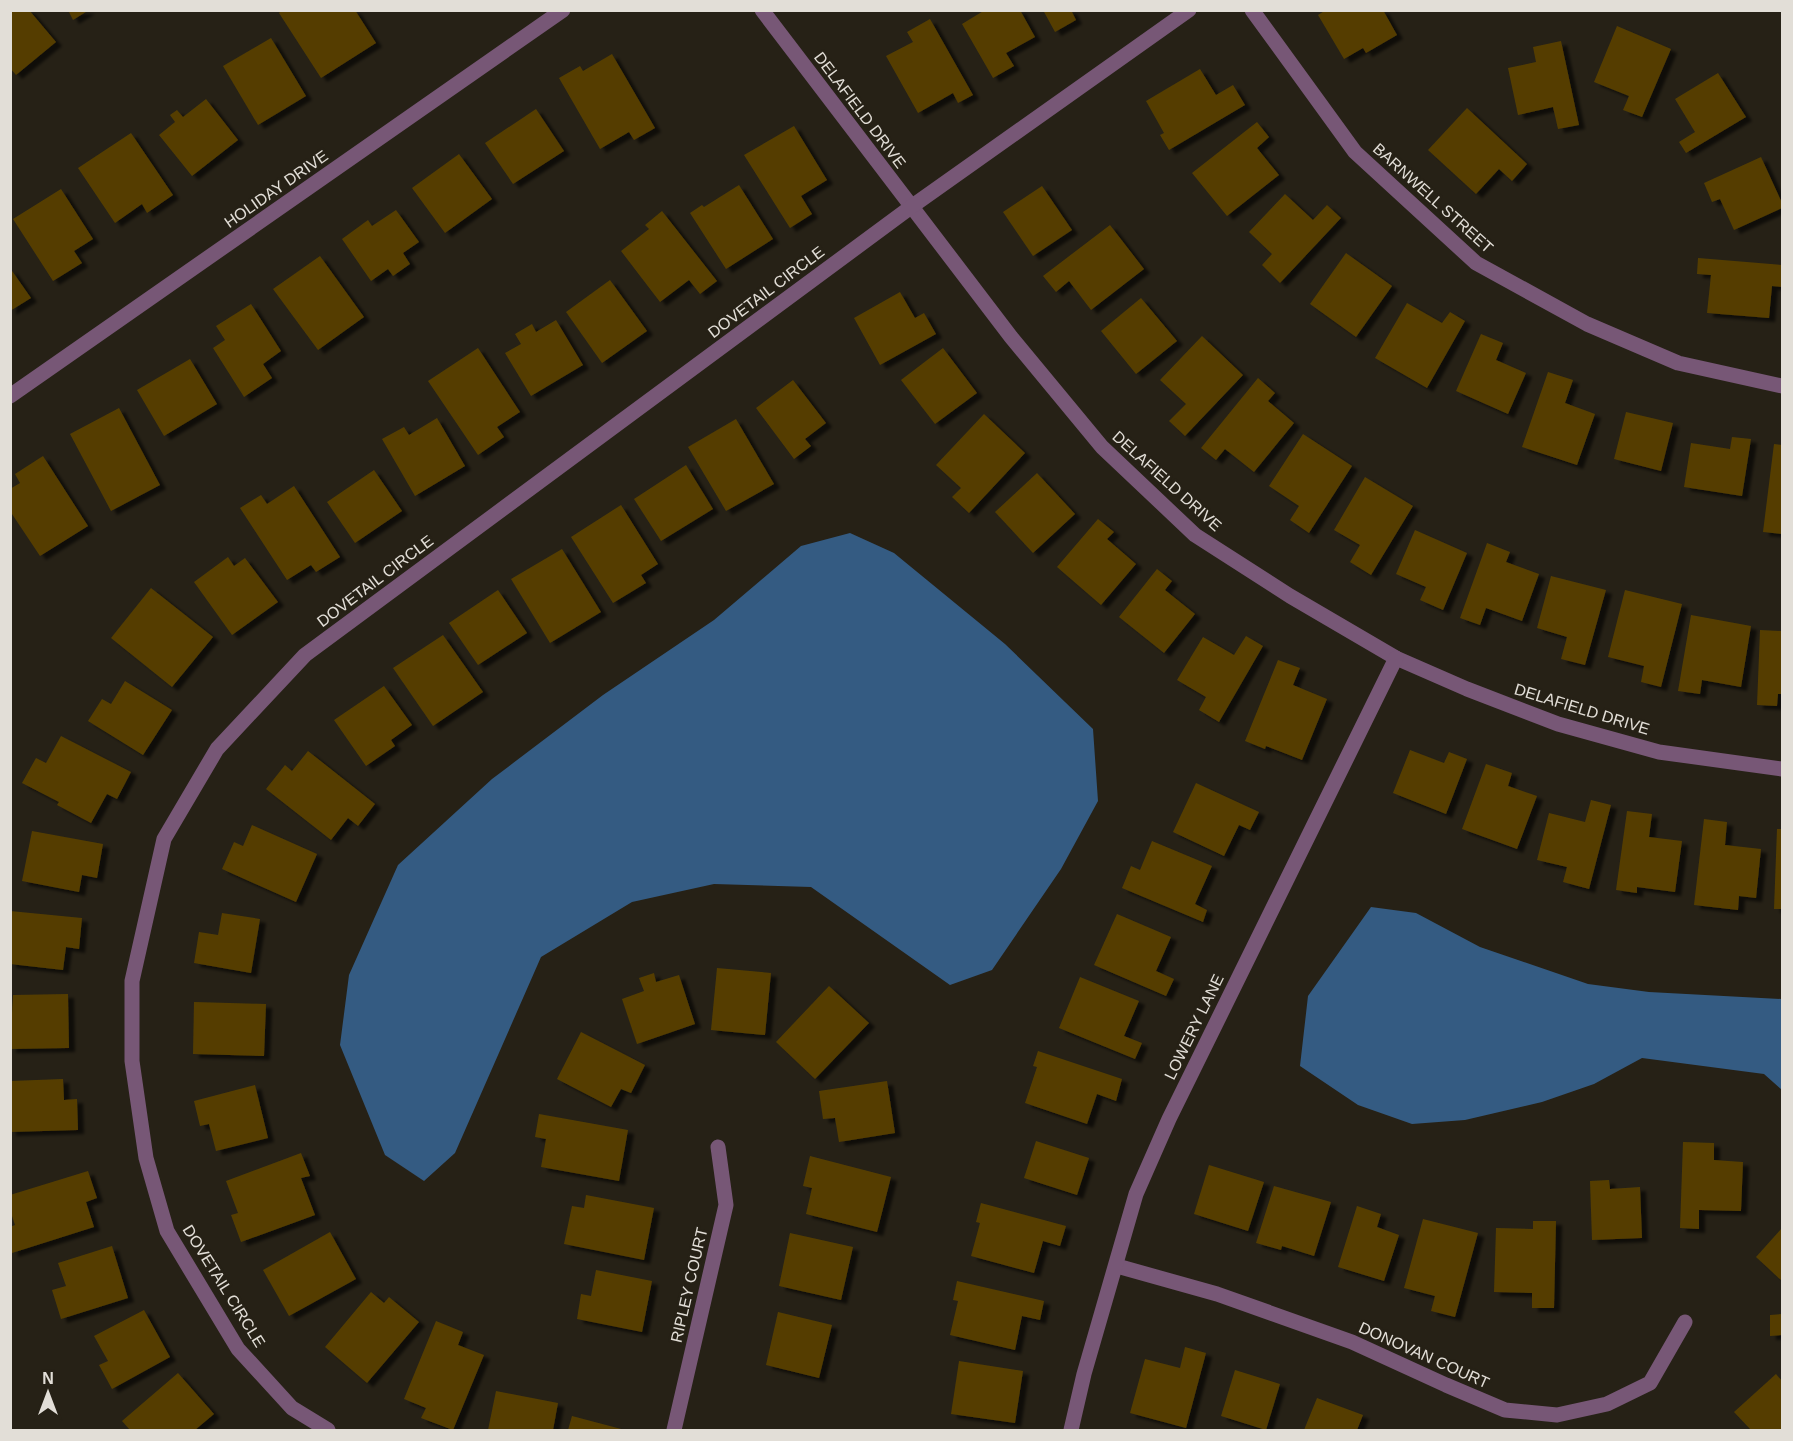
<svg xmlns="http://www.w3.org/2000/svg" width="1793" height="1441" font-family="Arial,sans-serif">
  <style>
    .water { fill: #345b82 }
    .building { fill: #543e00; filter: url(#shadow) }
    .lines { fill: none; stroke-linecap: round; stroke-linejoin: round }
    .minor { stroke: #775776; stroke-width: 15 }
    .labels { text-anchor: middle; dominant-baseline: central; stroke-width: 5; stroke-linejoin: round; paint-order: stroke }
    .street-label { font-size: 16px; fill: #e2ded7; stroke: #262116 }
  </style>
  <defs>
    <filter id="shadow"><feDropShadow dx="6" dy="4" stdDeviation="1.5" flood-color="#0009"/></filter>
  </defs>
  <rect width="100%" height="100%" fill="#262116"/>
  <!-- water -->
  <g class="water">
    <path d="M850 533 894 553 1005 644 1093 729 1098 801 1061 869 992 970 950 985 811 887 714 884 632 902 541 957 455 1153 424 1181 385 1155 340 1045 349 975 398 865 492 779 603 695 714 620 801 546Z"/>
    <path d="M1371 907 1416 913 1480 947 1588 984 1649 992 1782 999V1090L1764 1074 1642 1058 1594 1084 1542 1102 1465 1120 1412 1124 1358 1105 1300 1066 1308 996Z"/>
  </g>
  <!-- building -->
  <g class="building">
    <path d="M10 10H29L56 42 16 75 10 68Z"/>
    <path d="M68 10H89L73 20Z"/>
    <path d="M282 10H355L376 43 321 78 279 13Z"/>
    <path d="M985 10H1020L1035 37 1006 53 1014 66 993 78 962 24Z"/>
    <path d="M1043 10H1071L1076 20 1055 32Z"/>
    <path d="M1326 10H1383L1397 35 1366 53 1363 48 1344 59 1318 15Z"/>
    <path d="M930 19 973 95 958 103 953 93 918 113 886 56 913 42 907 32Z"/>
    <path d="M1617 26 1671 49 1642 117 1623 110 1629 96 1594 82Z"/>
    <path d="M271 38 306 96 258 125 223 66Z"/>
    <path d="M1561 41 1579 125 1558 129 1553 107 1518 115 1508 68 1536 62 1533 47Z"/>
    <path d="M612 54 655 128 634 140 629 132 600 149 559 78 580 66 583 71Z"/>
    <path d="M1200 69 1216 95 1233 85 1245 105 1169 150 1160 135 1164 133 1146 101Z"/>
    <path d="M1718 73 1746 117 1686 153 1679 142 1695 132 1675 99Z"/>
    <path d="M206 99 238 140 192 176 159 135 175 122 170 115 177 110 183 117Z"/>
    <path d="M1467 108 1527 164 1512 181 1499 169 1476 194 1428 150Z"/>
    <path d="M536 109 564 151 513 184 485 143Z"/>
    <path d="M1257 122 1269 137 1257 148 1279 175 1227 216 1192 173Z"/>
    <path d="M794 126 827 180 801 196 812 214 790 228 744 155Z"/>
    <path d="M131 133 173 195 147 213 142 204 115 223 78 168Z"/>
    <path d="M459 154 492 199 445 233 412 188Z"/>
    <path d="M1761 157 1782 203V208L1734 230 1720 199 1712 202 1704 183Z"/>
    <path d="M739 185 773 239 726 269 690 213 702 205 704 207Z"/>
    <path d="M1042 186 1072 230 1033 256 1003 212Z"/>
    <path d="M61 189 93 239 74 251 82 263 53 281 13 219Z"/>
    <path d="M1285 194 1313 220 1327 205 1341 218 1280 283 1262 265 1272 254 1249 232Z"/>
    <path d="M396 210 419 242 403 253 410 264 393 276 388 269 371 281 342 239 368 220 372 226Z"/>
    <path d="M662 211 717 281 700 294 689 280 660 302 621 251 649 229 645 225Z"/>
    <path d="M1110 225 1144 269 1091 310 1069 281 1056 292 1043 276Z"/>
    <path d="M1346 253 1392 286 1356 337 1310 304Z"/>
    <path d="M320 256 364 317 318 350 273 289Z"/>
    <path d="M1698 258 1782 265V287L1772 286 1769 318 1707 313 1711 275 1697 274Z"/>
    <path d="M10 268 31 298 10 311Z"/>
    <path d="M610 280 647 331 602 363 566 312Z"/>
    <path d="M900 292 915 318 924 313 936 334 880 365 854 318Z"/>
    <path d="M1141 298 1177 341 1136 374 1101 331Z"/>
    <path d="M1407 303 1442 323 1450 312 1465 321 1427 388 1375 358Z"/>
    <path d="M251 304 281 351 263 364 272 378 244 397 213 348 225 340 216 326Z"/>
    <path d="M556 320 583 365 531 396 505 353 521 344 515 334 532 324 536 332Z"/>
    <path d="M1481 334 1503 343 1496 360 1526 373 1508 414 1456 391Z"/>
    <path d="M1202 336 1243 375 1185 436 1169 421 1186 404 1160 380Z"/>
    <path d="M478 348 520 412 497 427 504 437 478 455 428 381Z"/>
    <path d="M943 348 977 393 935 424 901 380Z"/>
    <path d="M190 359 217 404 164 436 137 390Z"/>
    <path d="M1548 372 1573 380 1565 403 1595 414 1577 465 1522 447Z"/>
    <path d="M1258 378 1275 393 1268 401 1294 423 1254 472 1225 449 1216 460 1201 448Z"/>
    <path d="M793 380 826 423 805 439 811 446 794 459 756 408Z"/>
    <path d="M119 408 160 485 111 511 70 434Z"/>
    <path d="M1626 412 1673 423 1661 471 1614 459Z"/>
    <path d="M984 414 1025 453 969 513 952 497 961 488 936 465Z"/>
    <path d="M437 418 465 466 415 496 382 439 404 427 409 435Z"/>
    <path d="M736 419 774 484 726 511 688 447Z"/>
    <path d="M1303 434 1352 466 1309 533 1290 520 1299 506 1269 486Z"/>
    <path d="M1732 437 1751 439 1742 496 1684 487 1691 443 1730 449Z"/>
    <path d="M1774 444 1782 445V534L1763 532Z"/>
    <path d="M43 456 88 526 40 556 10 511V489L20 483 15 474Z"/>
    <path d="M686 465 713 509 661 541 634 499Z"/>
    <path d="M374 470 402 511 355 543 327 502Z"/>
    <path d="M1037 473 1075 514 1033 553 995 512Z"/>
    <path d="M1365 477 1413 506 1371 575 1350 562 1360 545 1334 530Z"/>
    <path d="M294 486 340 557 316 572 311 565 287 580 240 508 261 495 267 504Z"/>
    <path d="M621 505 658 564 641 575 646 583 613 603 571 537Z"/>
    <path d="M1098 519 1114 532 1107 539 1136 564 1101 605 1057 567Z"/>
    <path d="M1415 530 1467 553 1443 610 1420 600 1426 587 1396 574Z"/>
    <path d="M1487 543 1510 552 1506 562 1539 574 1522 621 1486 608 1480 625 1460 618Z"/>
    <path d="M562 549 601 612 550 643 511 579Z"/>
    <path d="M228 557 234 566 245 558 278 602 232 635 194 582Z"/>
    <path d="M1157 569 1172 581 1165 590 1195 614 1164 653 1119 617Z"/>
    <path d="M1551 576 1606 590 1585 665 1561 659 1567 637 1537 628Z"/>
    <path d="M151 588 213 637 172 687 111 638Z"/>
    <path d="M498 590 527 633 478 665 449 623Z"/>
    <path d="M1625 590 1682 604 1661 687 1641 682 1644 666 1608 657Z"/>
    <path d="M1691 615 1751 626 1741 687 1702 680 1700 694 1678 691Z"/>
    <path d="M1760 630 1782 631V694H1778L1777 706 1757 705Z"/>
    <path d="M443 635 483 692 433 726 393 668Z"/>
    <path d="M1246 636 1263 646 1219 722 1199 710 1206 697 1177 680 1203 637 1234 655Z"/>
    <path d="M1278 660 1300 668 1293 685 1327 699 1302 760 1266 746 1265 749 1245 741Z"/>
    <path d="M125 681 172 710 143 755 88 721 102 699 111 704Z"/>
    <path d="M384 686 412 725 391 740 395 746 366 766 334 720Z"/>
    <path d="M61 736 131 772 117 799 107 794 91 823 57 805 59 802 22 783 36 758 46 763Z"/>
    <path d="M1410 750 1444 763 1449 752 1467 759 1446 814 1393 793Z"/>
    <path d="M308 751 375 804 358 826 348 818 331 840 266 789 285 765 292 771Z"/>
    <path d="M1486 764 1512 773 1508 786 1537 796 1517 849 1462 829Z"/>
    <path d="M1196 783 1259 812 1250 830 1239 825 1224 856 1173 832Z"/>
    <path d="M1591 800 1611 805 1589 889 1563 882 1567 867 1537 860 1549 813 1585 822Z"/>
    <path d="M1627 811 1652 814 1649 837 1682 841 1675 892 1637 887V893L1616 890Z"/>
    <path d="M1704 819 1727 822 1725 845 1761 849 1756 898 1739 896 1738 910 1694 905Z"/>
    <path d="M252 825 317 854 296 902 222 869 234 842 243 846Z"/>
    <path d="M1777 829H1782V909H1774Z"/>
    <path d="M32 831 103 844 97 878 82 875 79 892 22 881Z"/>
    <path d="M1152 841 1212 866 1195 904 1207 910 1203 922 1122 888 1131 866 1140 870Z"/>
    <path d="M10 911 82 918 79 949 66 947 63 970 10 964Z"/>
    <path d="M222 913 260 919 251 973 194 963 199 932 218 935Z"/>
    <path d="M1117 914 1171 937 1156 971 1174 979 1166 996 1094 965Z"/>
    <path d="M717 968 771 973 765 1035 711 1030Z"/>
    <path d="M654 973 656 982 679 975 695 1024 637 1044 622 999 644 991 639 978Z"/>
    <path d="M1080 977 1139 1001 1124 1036 1142 1043 1135 1059 1059 1028Z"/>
    <path d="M829 986 869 1023 815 1079 776 1042Z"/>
    <path d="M68 994 69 1048 10 1049 13 995Z"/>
    <path d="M194 1002 266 1004 264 1056 193 1054Z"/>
    <path d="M581 1032 645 1065 631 1093 621 1089 611 1107 557 1079Z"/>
    <path d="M1038 1051 1122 1079 1116 1101 1097 1094 1087 1124 1025 1103 1037 1067 1033 1066Z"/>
    <path d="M63 1079 64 1100 77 1099 78 1130 10 1132V1081Z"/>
    <path d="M887 1081 895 1133 839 1142 835 1118 823 1119 819 1091Z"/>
    <path d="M255 1085 268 1138 216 1151 209 1124 200 1126 194 1101Z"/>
    <path d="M539 1114 628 1130 619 1181 541 1167 546 1139 535 1137Z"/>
    <path d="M1036 1141 1089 1158 1077 1195 1024 1178Z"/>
    <path d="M1683 1142 1714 1143V1160L1743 1162 1741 1211 1699 1210V1229L1680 1228Z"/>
    <path d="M301 1153 310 1176 301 1178 315 1215 241 1242 231 1215 238 1213 226 1181Z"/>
    <path d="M810 1156 891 1177 877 1232 806 1214 812 1188 803 1186Z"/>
    <path d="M1209 1165 1264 1182 1248 1231 1194 1214Z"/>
    <path d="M88 1171 97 1198 86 1202 94 1227 12 1253 10 1227 15 1225 10 1210V1195Z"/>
    <path d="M1609 1180 1610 1189 1640 1187 1642 1238 1592 1240 1590 1181Z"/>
    <path d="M1274 1186 1331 1202 1314 1256 1282 1246 1281 1250 1256 1243Z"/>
    <path d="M586 1195 654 1208 644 1260 564 1244 572 1206 584 1208Z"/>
    <path d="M981 1203 1066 1226 1060 1246 1043 1241 1034 1273 971 1256 980 1223 976 1222Z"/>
    <path d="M1357 1206 1381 1214 1377 1227 1399 1235 1384 1281 1338 1267Z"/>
    <path d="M1423 1219 1478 1233 1455 1317 1431 1311 1435 1296 1404 1288Z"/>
    <path d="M1533 1221H1556L1554 1308H1532V1293L1494 1292 1496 1228 1533 1229Z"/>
    <path d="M1782 1228V1281L1756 1257Z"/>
    <path d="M330 1232 356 1279 289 1316 263 1270Z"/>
    <path d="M790 1233 853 1247 841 1300 779 1286Z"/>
    <path d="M112 1246 128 1298 61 1319 52 1290 66 1286 58 1263Z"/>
    <path d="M596 1270 652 1281 642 1332 577 1319 581 1294 591 1296Z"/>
    <path d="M957 1281 1044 1301 1040 1320 1022 1316 1015 1350 950 1335 958 1301 953 1300Z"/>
    <path d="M371 1292 384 1303 389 1297 419 1322 367 1383 325 1347Z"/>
    <path d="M144 1310 170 1357 112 1389 99 1365 108 1361 94 1336Z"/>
    <path d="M778 1312 832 1325 819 1378 766 1365Z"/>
    <path d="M1782 1314V1335L1770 1336V1315Z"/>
    <path d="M436 1321 463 1332 458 1345 484 1355 453 1430 421 1418 426 1408 404 1399Z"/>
    <path d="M1185 1347 1206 1353 1186 1428 1130 1413 1145 1359 1180 1368Z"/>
    <path d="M959 1361 1023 1371 1015 1423 951 1414Z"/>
    <path d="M1235 1370 1280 1384 1266 1430 1221 1416Z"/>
    <path d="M178 1373 214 1414 195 1430H130L122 1421Z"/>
    <path d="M1776 1374 1782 1381V1430H1751L1734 1412Z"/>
    <path d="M496 1391 558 1403 553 1430H488Z"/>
    <path d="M1317 1398 1363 1415 1357 1430H1304Z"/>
    <path d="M572 1416 625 1430H568Z"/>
  </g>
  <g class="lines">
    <!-- minor -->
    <g class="minor">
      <path d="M762 10 1011 337 1102 447 1195 535 1290 596 1396 658 1467 689 1558 724 1659 752 1782 769"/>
      <path d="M1252 10 1355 152 1476 263 1587 324 1678 363 1782 386"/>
      <path d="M10 396 563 10"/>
      <path d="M1117 1266 1217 1294 1352 1342 1446 1385 1505 1410 1557 1415 1607 1404 1650 1383 1685 1322"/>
      <path d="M328 1430 292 1408 238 1349 167 1231 146 1158 132 1061V981L164 839 217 749 305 655 911 207 1189 10"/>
      <path d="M674 1430 726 1205 718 1147"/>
      <path d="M1071 1430 1084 1374 1136 1194 1169 1119 1396 658"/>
    </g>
  </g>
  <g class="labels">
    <!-- street labels -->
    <g class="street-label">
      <text transform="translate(860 110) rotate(53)">DELAFIELD DRIVE</text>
      <text transform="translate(276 189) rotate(-35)">HOLIDAY DRIVE</text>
      <text transform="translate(1433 198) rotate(42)">BARNWELL STREET</text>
      <text transform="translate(766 292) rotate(-37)">DOVETAIL CIRCLE</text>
      <text transform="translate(1167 481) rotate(42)">DELAFIELD DRIVE</text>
      <text transform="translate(375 581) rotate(-37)">DOVETAIL CIRCLE</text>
      <text transform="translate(1582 709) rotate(17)">DELAFIELD DRIVE</text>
      <text transform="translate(1194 1027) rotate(-64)">LOWERY LANE</text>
      <text transform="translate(689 1285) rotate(-77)">RIPLEY COURT</text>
      <text transform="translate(224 1286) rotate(58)">DOVETAIL CIRCLE</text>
      <text transform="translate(1424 1355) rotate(24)">DONOVAN COURT</text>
    </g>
  </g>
  <!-- border -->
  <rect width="1793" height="1441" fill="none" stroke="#e2ded7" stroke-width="24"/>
  <!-- north arrow -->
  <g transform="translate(48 1393)" stroke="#262116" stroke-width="4.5" paint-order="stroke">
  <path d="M0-4.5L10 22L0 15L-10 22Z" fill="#e2ded7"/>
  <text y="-9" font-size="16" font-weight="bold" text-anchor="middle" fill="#e2ded7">N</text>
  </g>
</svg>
